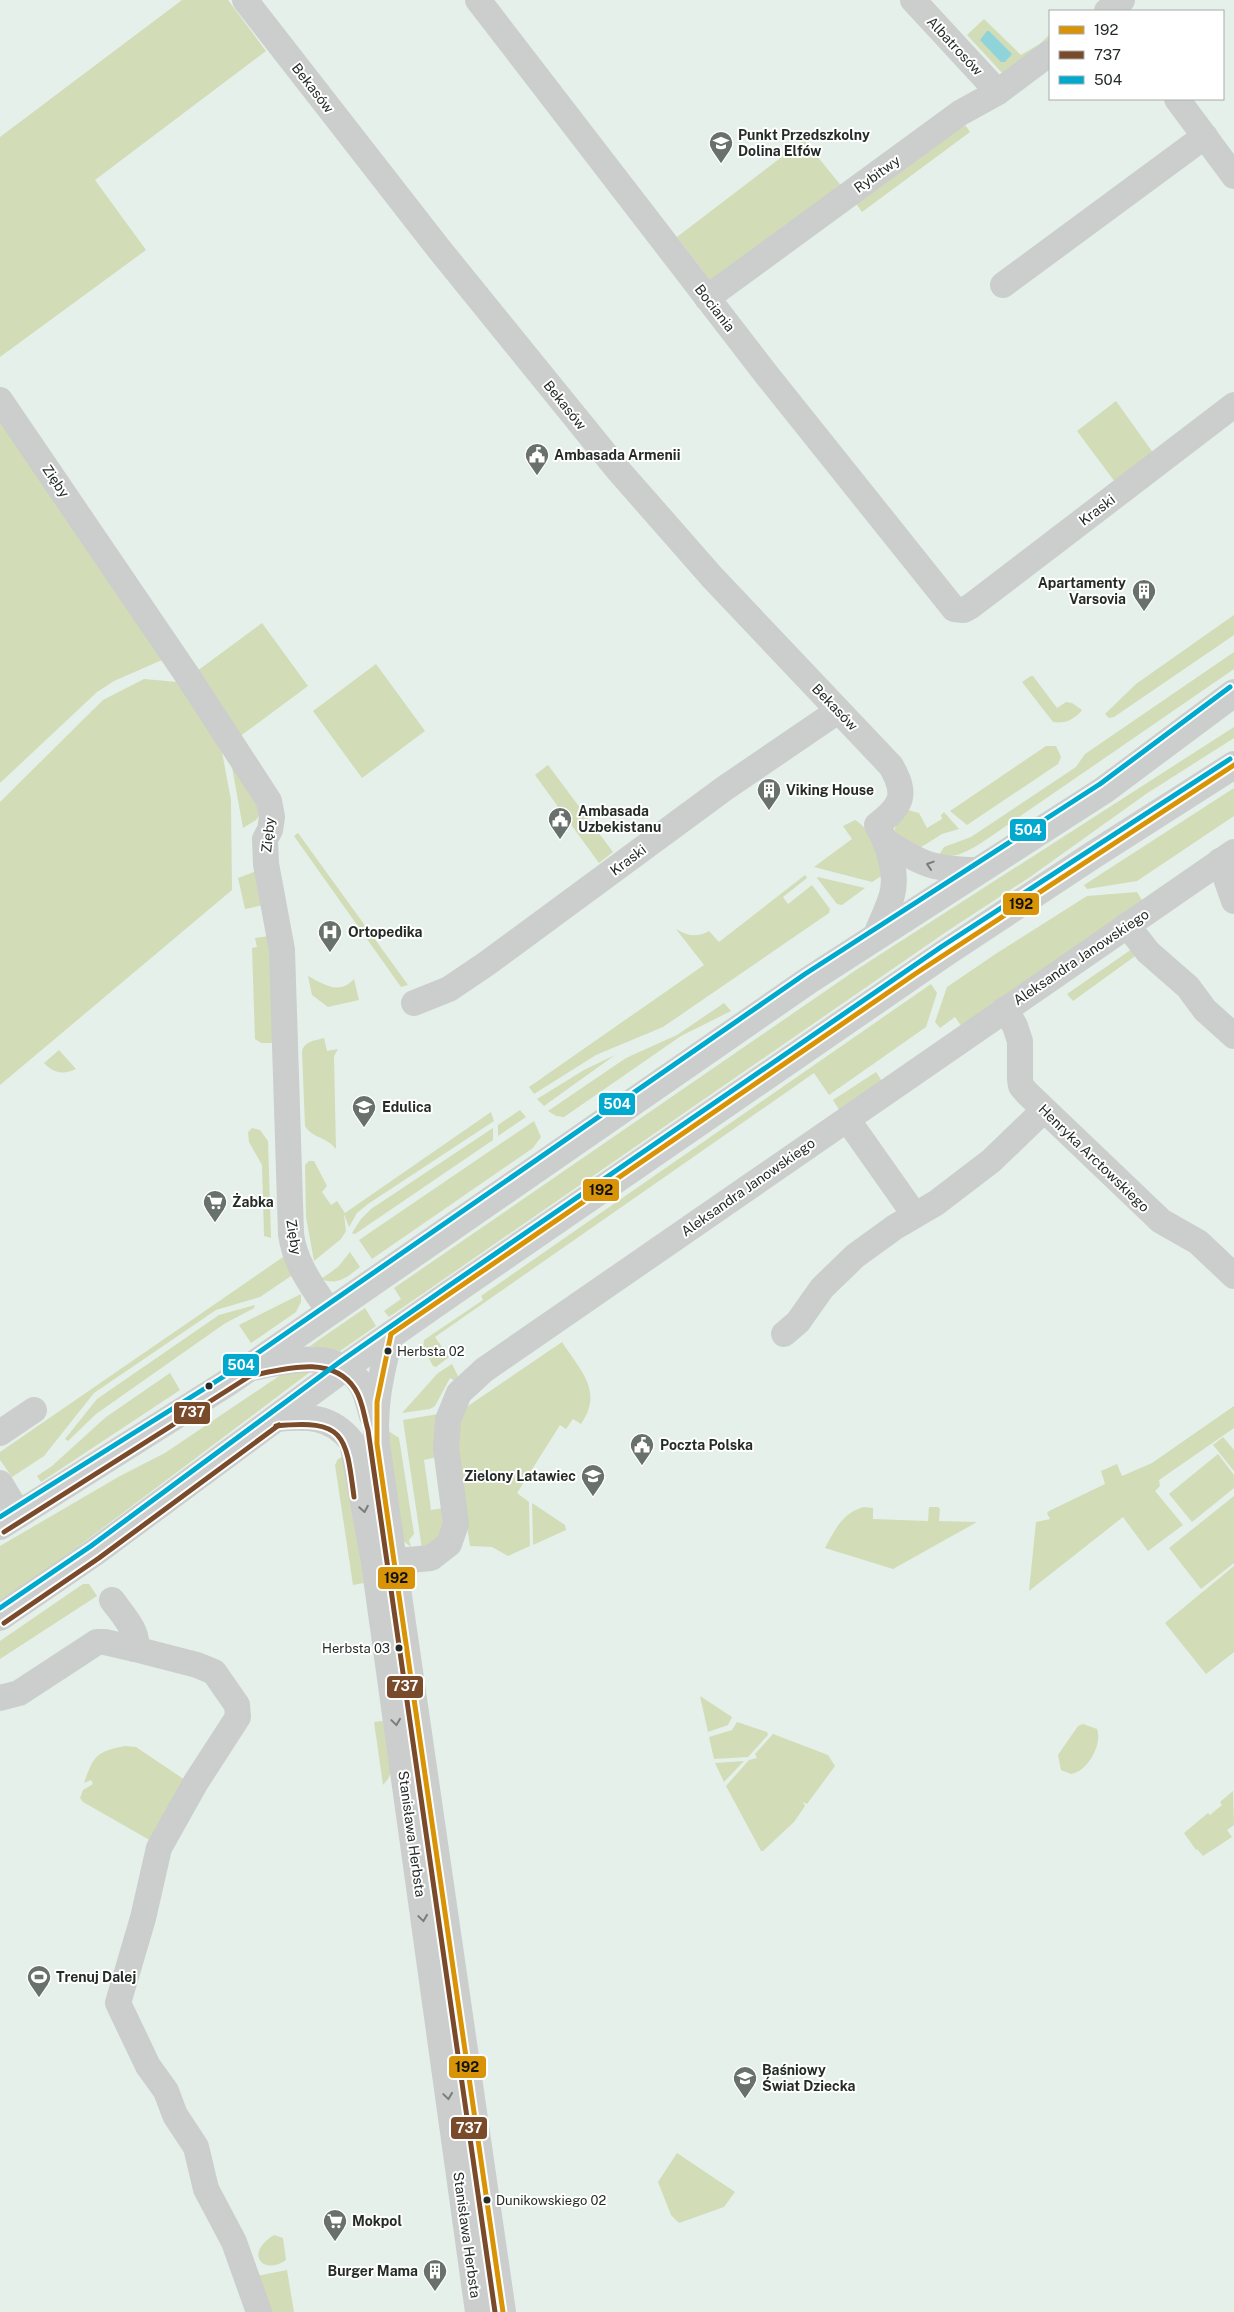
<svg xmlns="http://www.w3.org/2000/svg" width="1234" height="2312" font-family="'Public Sans',sans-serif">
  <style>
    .green { fill: #d2dcb7 }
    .water { fill: #8ed4da }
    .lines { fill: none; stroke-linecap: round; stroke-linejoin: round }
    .minor { stroke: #cbcecc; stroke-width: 26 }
    .major { stroke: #cbcecc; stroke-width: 28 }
    .bus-1-casing { stroke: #fff; stroke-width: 9 }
    .bus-2-casing { stroke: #fff; stroke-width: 9 }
    .bus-3-casing { stroke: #fff; stroke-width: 9 }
    .bus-1 { stroke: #d89406; stroke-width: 5 }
    .bus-2 { stroke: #7a4b2a; stroke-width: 5 }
    .bus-3 { stroke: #00a9ce; stroke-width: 5 }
    .oneway { stroke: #787d7a }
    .bus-dot { fill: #252c28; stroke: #fff; stroke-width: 2 }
    .labels { text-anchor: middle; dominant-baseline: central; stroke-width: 4; stroke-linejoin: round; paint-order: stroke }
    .bus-label { font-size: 13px; fill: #252c28; stroke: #fff; text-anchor: start }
    .street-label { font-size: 14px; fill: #252c28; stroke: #fff }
    .poi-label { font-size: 14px; font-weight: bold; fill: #252c28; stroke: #fff; text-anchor: start }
    .line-badge { stroke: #fff; stroke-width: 2 }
    .badge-label { font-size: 14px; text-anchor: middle; font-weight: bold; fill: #fff }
    .pale-badge-label { font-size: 14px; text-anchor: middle; font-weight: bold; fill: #111 }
  </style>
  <rect width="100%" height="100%" fill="#e5f0ea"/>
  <!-- green -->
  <g class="green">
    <path d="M182 0H228L266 51 95 180 146 250 0 357V137Z"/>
    <path d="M984 19 1021 55 1041 43 1050 34V42L1004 75 967 35Z"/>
    <path d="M966 126 970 132 862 212 854 201 951 128Z"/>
    <path d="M804 140 843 188 713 284 677 237Z"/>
    <path d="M1116 401 1156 457 1118 486 1077 431Z"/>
    <path d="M0 409 162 660 114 681 97 692 0 783Z"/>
    <path d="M1234 615V635L1114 717 1109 718 1105 714 1136 684Z"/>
    <path d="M262 623 308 686 235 740 193 674Z"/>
    <path d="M1234 652V669L990 837C977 846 955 861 939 855L944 847 971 837 1076 767 1085 754Z"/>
    <path d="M376 664 425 731 362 778 313 711Z"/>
    <path d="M1031 676H1033L1057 708 1066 702 1072 703 1082 710C1074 720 1065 724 1053 722L1022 682Z"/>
    <path d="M144 679 178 682 219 736 231 800 232 890 0 1085V802L103 700Z"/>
    <path d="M1234 727V738L1146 794 1030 877 946 932 389 1317 384 1311 401 1299 394 1288 856 970Z"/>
    <path d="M1046 746H1056L1061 757 1058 764 967 825 950 811Z"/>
    <path d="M230 756 262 812 256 820 243 828Z"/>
    <path d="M548 765 613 852 599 863 535 775Z"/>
    <path d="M1234 788V816L1137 881 1087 889 1084 885Z"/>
    <path d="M908 810 919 813 927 828 942 819 941 815 944 812 959 829 942 834 915 851C892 833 887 834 908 810Z"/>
    <path d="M855 820C872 830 879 855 886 873L872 882 814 867 852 839 843 826Z"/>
    <path d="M298 833 408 985 401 987 294 836Z"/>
    <path d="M257 871 264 905 245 909 238 878Z"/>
    <path d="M805 875 807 878 783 897 788 904 812 885 830 909 829 913 663 1027 596 1055 534 1094 529 1087 704 965 676 929C688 936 697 938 709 931L719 942Z"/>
    <path d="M818 877 865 888 842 905 837 904 817 878Z"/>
    <path d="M1137 892 1143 902 962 1027 955 1017 940 1028 935 1022 947 987 997 953 1087 896Z"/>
    <path d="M269 936 275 1043H261L255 1039 252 948 257 947 255 938Z"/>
    <path d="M1132 949 1138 954 1073 1001 1067 994Z"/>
    <path d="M308 976C325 985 339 995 354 979L359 1000 328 1007 312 995Z"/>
    <path d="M931 984 937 993 926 1027 829 1095 814 1073 435 1337 449 1357 436 1367 433 1366 423 1347 424 1340 483 1300 481 1296Z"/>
    <path d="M724 1003 731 1011 681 1036 564 1117 556 1116 548 1111 626 1058 677 1035Z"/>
    <path d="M324 1038 327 1051 338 1049 334 1056 336 1149C327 1137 312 1138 305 1126L302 1052C304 1041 314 1041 324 1038Z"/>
    <path d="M59 1050 76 1069C63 1075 53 1073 44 1063Z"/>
    <path d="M615 1055 544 1106 537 1099 584 1070Z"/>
    <path d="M876 1072 883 1083 840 1111 833 1100Z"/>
    <path d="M520 1110 526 1117 498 1136V1125Z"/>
    <path d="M491 1112 494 1121 368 1204 357 1213 349 1227 344 1214 346 1231 341 1239 314 1261 306 1217 305 1165 309 1161H314L327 1186 322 1192 331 1205 337 1201 345 1213Z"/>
    <path d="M534 1121 541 1137 533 1148 372 1259 359 1240Z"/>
    <path d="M252 1128 260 1130 268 1141 271 1238 264 1236 262 1165 249 1142 248 1132Z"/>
    <path d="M493 1128V1140L355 1234 352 1233 361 1219 371 1209Z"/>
    <path d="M350 1252 360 1267C347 1277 338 1286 321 1279L338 1267Z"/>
    <path d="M286 1255 294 1274 260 1297 216 1310 94 1393 44 1456 12 1477 0 1460V1452Z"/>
    <path d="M301 1294V1302L296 1312 251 1343 239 1325Z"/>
    <path d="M255 1305 254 1308 224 1324 96 1414 68 1441 65 1439 97 1399 219 1315Z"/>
    <path d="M365 1308 376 1326 340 1351 310 1346Z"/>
    <path d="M562 1342C580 1370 604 1391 581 1424L573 1419 566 1429 560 1425 517 1493 529 1502 530 1546 508 1556 492 1547 470 1546 455 1442 465 1408Z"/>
    <path d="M452 1364 458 1376 455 1381 450 1378 435 1406 430 1409 402 1413 438 1373Z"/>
    <path d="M318 1366 51 1567 0 1601V1546L120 1476 165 1453 285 1372Z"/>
    <path d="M170 1373 180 1390 41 1482 37 1476 52 1466 106 1417Z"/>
    <path d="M1234 1406V1428L1159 1480 1160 1486 1155 1491 1183 1525 1148 1551 1123 1517 1029 1591 1036 1522 1050 1519 1047 1513 1049 1511 1105 1484 1101 1471 1117 1464 1122 1476 1152 1463Z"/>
    <path d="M438 1414 437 1457 424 1460 431 1510 443 1508C445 1536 445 1535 422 1549L403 1420Z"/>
    <path d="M387 1430 399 1438 414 1534 409 1540 411 1547 401 1539Z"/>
    <path d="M1223 1437 1234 1450V1471L1213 1445Z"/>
    <path d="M1218 1454 1234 1475V1488L1192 1522 1169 1494Z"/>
    <path d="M344 1456 364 1583 353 1585 335 1465 338 1459Z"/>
    <path d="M1234 1496V1563L1201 1589 1169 1548Z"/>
    <path d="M532 1503 565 1525 566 1530 533 1545Z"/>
    <path d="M864 1507 873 1508V1519L928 1521 929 1507H938L940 1509 939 1521 977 1522 893 1569 825 1548C834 1531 843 1512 864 1507Z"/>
    <path d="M1234 1566V1652L1206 1674 1165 1623Z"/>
    <path d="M83 1584H89L97 1596 0 1659V1641Z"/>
    <path d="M700 1696 732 1717 728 1725 708 1732Z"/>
    <path d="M383 1721 391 1772 388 1779 383 1785 374 1722Z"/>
    <path d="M737 1722 767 1732 768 1735 748 1757 714 1759 709 1737 732 1730Z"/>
    <path d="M1083 1724 1097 1729C1103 1744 1087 1772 1071 1774L1061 1770 1058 1755 1078 1726Z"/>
    <path d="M773 1734 828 1755 835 1766 807 1804 803 1802 805 1806 794 1822 763 1851H761L726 1786 749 1760 757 1758 755 1754Z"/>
    <path d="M125 1746 136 1747 188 1782 153 1842 83 1802 80 1798 83 1790 93 1784 91 1780 84 1783C94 1755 96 1752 125 1746Z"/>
    <path d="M744 1761 724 1782 715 1763Z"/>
    <path d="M1233 1791 1234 1825 1227 1830 1232 1837 1203 1856 1197 1849 1196 1850 1184 1833 1208 1813 1210 1815 1222 1805 1220 1802Z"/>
    <path d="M677 2153 735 2192 724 2207 679 2223 671 2215 658 2182Z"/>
    <path d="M274 2235 283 2238 286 2260C264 2276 243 2254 274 2235Z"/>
    <path d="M287 2270 294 2312H264L257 2276Z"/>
  </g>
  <!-- water -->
  <path class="water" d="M987 31H989L1012 54 1005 62H1001L980 40Z"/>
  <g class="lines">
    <!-- minor -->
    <g class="minor">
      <path d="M245 0 439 249 619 471 712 577 891 766C907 794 903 805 877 825 888 844 898 873 892 895 888 909 881 922 876 935"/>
      <path d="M478 0 766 374 954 609 964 610 971 606 1234 405"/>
      <path d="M913 0 998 92"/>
      <path d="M1107 11 1122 0"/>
      <path d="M1177 99 1234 176"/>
      <path d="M1003 285 1205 136"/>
      <path d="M707 298 960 113 998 92 1050 53"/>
      <path d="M0 400 187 675 269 801 272 817 270 830 265 839 266 864 282 950 291 1234C295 1264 312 1286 329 1311"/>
      <path d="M887 842C922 865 936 870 978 870"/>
      <path d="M1220 861 1234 901"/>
      <path d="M1127 925 1148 952 1188 987 1205 1010 1234 1036"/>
      <path d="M414 1003 449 989 486 964 725 788 838 711"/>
      <path d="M1005 1009 1015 1026 1020 1041V1079L1021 1086 1027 1093 1161 1221 1198 1242 1234 1276"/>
      <path d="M847 1119 914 1214"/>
      <path d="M391 1334C382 1371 373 1406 377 1444L503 2312"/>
      <path d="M784 1334 798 1322 822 1288 855 1256 895 1227 936 1203 991 1161 1044 1110"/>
      <path d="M247 1369C284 1362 339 1345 362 1386 367 1395 369 1406 372 1416"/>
      <path d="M275 1419C306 1416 331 1415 352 1442L374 1563 478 2312"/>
      <path d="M0 1433 34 1410"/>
      <path d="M0 1483 19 1515"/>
      <path d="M374 1563 431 1558 449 1544 456 1524 446 1448 448 1420 459 1393 484 1370 1234 852"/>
      <path d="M112 1600C121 1613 141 1633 135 1649L197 1665 214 1672 237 1705 238 1717 196 1782 159 1848 143 1918 118 2003 148 2066 166 2091 175 2115 196 2147 206 2189 234 2242 259 2312"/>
      <path d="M0 1698 19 1693 97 1642H105L135 1649"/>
    </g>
    <!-- major -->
    <g class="major">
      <path d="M0 1526 227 1383 809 980 1104 790 1234 693"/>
      <path d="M0 1617 95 1552 345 1367 451 1293 945 953 1093 855 1234 765"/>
    </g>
    <!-- bus-1 casing -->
    <g class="bus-1-casing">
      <g id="bus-1">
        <path d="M391 1334 915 974 1234 765"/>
        <path d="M391 1334 377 1402V1444L503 2312"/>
      </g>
    </g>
    <!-- bus-2 casing -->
    <g class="bus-2-casing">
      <g id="bus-2">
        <path d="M276 1426C345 1419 346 1435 354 1497"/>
        <path d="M4 1532 250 1376C284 1369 332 1354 355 1389 363 1401 364 1417 368 1430L495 2312"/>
        <path d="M4 1623 99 1558 279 1425"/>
      </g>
    </g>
    <!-- bus-3 casing -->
    <g class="bus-3-casing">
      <g id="bus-3">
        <path d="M0 1517 223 1377 805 974 1100 784 1230 687"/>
        <path d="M0 1608 91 1546 341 1361 447 1287 941 947 1230 759"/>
      </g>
    </g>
    <!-- bus-1 -->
    <use href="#bus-1" class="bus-1"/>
    <!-- bus-2 -->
    <use href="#bus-2" class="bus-2"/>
    <!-- bus-3 -->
    <use href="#bus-3" class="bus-3"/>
  </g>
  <!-- one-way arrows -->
  <defs><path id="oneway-chevron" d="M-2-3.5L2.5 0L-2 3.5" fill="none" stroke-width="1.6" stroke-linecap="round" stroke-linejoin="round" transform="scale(1.25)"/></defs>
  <g class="oneway">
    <use href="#oneway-chevron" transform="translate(930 865) rotate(-162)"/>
    <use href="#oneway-chevron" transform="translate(364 1509) rotate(80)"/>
    <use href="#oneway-chevron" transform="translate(396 1722) rotate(82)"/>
    <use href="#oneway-chevron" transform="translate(423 1918) rotate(82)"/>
    <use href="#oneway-chevron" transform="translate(448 2096) rotate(82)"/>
  </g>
  <!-- icons -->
  <defs>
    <g id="school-pin" transform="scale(1.25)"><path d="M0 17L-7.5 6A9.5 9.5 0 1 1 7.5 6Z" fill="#68716c" stroke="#fff"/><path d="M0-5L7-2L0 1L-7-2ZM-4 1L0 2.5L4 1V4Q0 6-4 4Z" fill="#fff"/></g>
    <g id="civic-pin" transform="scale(1.25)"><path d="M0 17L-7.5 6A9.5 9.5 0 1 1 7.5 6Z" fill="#68716c" stroke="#fff"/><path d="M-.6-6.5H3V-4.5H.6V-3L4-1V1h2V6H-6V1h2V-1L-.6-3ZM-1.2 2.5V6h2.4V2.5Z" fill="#fff"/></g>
    <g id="building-pin" transform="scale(1.25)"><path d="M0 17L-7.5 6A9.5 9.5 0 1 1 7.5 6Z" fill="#68716c" stroke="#fff"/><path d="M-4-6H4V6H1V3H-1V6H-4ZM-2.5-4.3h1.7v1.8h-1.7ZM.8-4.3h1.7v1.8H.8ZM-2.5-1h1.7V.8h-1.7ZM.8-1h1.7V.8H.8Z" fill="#fff"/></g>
    <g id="hospital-pin" transform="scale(1.25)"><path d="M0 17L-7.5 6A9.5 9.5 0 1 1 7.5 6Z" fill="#68716c" stroke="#fff"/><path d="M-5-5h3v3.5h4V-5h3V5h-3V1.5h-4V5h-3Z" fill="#fff"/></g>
    <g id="supermarket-pin" transform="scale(1.25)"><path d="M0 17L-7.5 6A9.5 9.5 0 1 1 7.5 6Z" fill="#68716c" stroke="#fff"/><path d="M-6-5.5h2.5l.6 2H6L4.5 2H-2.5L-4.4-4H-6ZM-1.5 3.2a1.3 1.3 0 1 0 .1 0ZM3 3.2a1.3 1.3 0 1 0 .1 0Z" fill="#fff"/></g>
    <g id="stadium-pin" transform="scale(1.25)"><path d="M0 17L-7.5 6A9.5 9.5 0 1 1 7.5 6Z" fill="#68716c" stroke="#fff"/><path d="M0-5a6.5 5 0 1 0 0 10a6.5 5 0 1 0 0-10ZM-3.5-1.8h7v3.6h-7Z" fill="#fff"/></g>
  </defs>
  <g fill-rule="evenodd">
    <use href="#school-pin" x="721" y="143"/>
    <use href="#civic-pin" x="537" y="455"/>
    <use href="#building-pin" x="1144" y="591"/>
    <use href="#building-pin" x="769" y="790"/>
    <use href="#civic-pin" x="560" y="819"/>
    <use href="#hospital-pin" x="330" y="932"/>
    <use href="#school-pin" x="364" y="1107"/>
    <use href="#supermarket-pin" x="215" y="1202"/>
    <use href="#civic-pin" x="642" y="1445"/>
    <use href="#school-pin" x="593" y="1476"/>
    <use href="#stadium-pin" x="39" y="1977"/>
    <use href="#school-pin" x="745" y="2078"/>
    <use href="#supermarket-pin" x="335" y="2221"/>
    <use href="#building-pin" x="435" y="2271"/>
  </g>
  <!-- markers -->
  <g class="bus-dot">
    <circle cx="388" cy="1351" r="4.5"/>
    <circle cx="209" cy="1386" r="4.5"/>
    <circle cx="399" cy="1648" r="4.5"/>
    <circle cx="487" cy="2200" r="4.5"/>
  </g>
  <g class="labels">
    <!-- bus labels -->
    <g class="bus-label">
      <text x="397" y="1351">Herbsta 02</text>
      <text x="390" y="1648" text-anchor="end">Herbsta 03</text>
      <text x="496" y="2200">Dunikowskiego 02</text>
    </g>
    <!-- street labels -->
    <g class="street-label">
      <text transform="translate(955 46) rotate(47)">Albatrosów</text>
      <text transform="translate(313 88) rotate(52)">Bekasów</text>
      <text transform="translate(877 174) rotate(-36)">Rybitwy</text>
      <text transform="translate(715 308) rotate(52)">Bociania</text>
      <text transform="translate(565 405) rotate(51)">Bekasów</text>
      <text transform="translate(56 481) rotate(56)">Zięby</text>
      <text transform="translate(1097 510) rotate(-37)">Kraski</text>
      <text transform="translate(835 707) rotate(46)">Bekasów</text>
      <text transform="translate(268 835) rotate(-84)">Zięby</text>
      <text transform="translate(628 860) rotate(-37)">Kraski</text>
      <text transform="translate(1081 957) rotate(-34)">Aleksandra Janowskiego</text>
      <text transform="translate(1094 1158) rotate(44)">Henryka Arctowskiego</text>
      <text transform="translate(748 1187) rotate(-35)">Aleksandra Janowskiego</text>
      <text transform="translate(294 1237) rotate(81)">Zięby</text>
      <text transform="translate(412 1834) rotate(82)">Stanisława Herbsta</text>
      <text transform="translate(467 2235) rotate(82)">Stanisława Herbsta</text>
    </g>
    <!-- poi labels -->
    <g class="poi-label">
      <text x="738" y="135">Punkt Przedszkolny<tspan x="738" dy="16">Dolina Elfów</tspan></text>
      <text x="554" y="455">Ambasada Armenii</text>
      <text x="1126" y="583" text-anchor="end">Apartamenty<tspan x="1126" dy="16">Varsovia</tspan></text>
      <text x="786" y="790">Viking House</text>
      <text x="578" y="811">Ambasada<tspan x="578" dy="16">Uzbekistanu</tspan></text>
      <text x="348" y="932">Ortopedika</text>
      <text x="382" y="1107">Edulica</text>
      <text x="232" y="1202">Żabka</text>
      <text x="660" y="1445">Poczta Polska</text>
      <text x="576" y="1476" text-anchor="end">Zielony Latawiec</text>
      <text x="56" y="1977">Trenuj Dalej</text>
      <text x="762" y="2070">Baśniowy<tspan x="762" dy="16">Świat Dziecka</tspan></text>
      <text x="352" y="2221">Mokpol</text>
      <text x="418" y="2271" text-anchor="end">Burger Mama</text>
    </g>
  </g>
  <g class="line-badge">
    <rect x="1009" y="818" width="38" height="24" rx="5" fill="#00a9ce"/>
    <rect x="1002" y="892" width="38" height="24" rx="5" fill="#d89406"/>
    <rect x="598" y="1092" width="38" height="24" rx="5" fill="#00a9ce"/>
    <rect x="582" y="1178" width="38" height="24" rx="5" fill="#d89406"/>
    <rect x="222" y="1353" width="38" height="24" rx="5" fill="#00a9ce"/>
    <rect x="173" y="1401" width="38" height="24" rx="5" fill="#7a4b2a"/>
    <rect x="377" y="1566" width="39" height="24" rx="5" fill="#d89406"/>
    <rect x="386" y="1675" width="38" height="24" rx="5" fill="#7a4b2a"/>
    <rect x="448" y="2055" width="39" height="24" rx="5" fill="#d89406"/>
    <rect x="450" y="2116" width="38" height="24" rx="5" fill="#7a4b2a"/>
  </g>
  <g class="badge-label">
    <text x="1028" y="835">504</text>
    <text x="617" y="1109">504</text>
    <text x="241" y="1370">504</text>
    <text x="192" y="1417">737</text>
    <text x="405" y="1691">737</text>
    <text x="469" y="2133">737</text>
  </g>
  <g class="pale-badge-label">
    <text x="1021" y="909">192</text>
    <text x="601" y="1195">192</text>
    <text x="396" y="1583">192</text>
    <text x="467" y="2072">192</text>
  </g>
  <!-- legend -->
  <rect x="1049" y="10" width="175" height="90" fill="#ffffff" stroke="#a8aba9"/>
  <rect x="1059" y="26" width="25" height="8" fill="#d89406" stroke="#a8aba9"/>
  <text x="1094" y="35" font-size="15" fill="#252c28">192</text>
  <rect x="1059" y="51" width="25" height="8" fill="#7a4b2a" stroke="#a8aba9"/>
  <text x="1094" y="60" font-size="15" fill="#252c28">737</text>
  <rect x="1059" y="76" width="25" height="8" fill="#00a9ce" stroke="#a8aba9"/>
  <text x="1094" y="85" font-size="15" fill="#252c28">504</text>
</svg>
